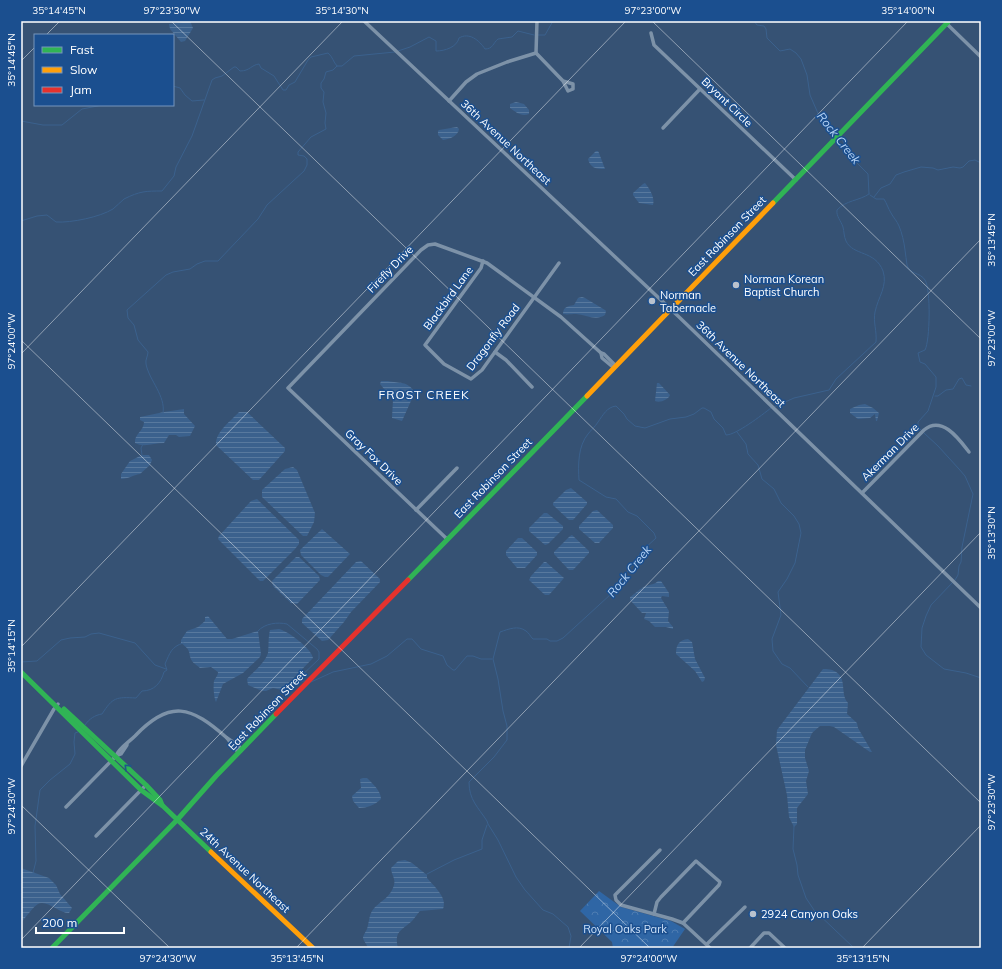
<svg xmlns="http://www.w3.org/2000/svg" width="1002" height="969" font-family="Mulish,sans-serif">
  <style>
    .park { fill: url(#park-crowns) }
    .water { fill: url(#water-rules) }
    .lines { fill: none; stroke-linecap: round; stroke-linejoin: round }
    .stream { stroke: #3b618d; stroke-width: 1 }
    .street { stroke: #7d92a8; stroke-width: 3.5 }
    .fast { stroke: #30b455; stroke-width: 5 }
    .slow { stroke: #ff9f0a; stroke-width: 5 }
    .jam { stroke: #e5322d; stroke-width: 5 }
    .oneway { stroke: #1d5989 }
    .ticks { fill: none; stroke: #fff; stroke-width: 1; stroke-opacity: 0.45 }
    .poi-dot { fill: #b9c2ce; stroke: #1b4f8f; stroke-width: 1.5 }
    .labels { text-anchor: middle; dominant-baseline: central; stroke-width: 3; stroke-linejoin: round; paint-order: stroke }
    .street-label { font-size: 11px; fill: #fff; stroke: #1b4f8f }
    .poi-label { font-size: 11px; fill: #fff; stroke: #1b4f8f; text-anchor: start }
    .park-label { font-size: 11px; fill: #cfe3fa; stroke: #1b4f8f }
    .water-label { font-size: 12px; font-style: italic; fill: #b5d3f5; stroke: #1b4f8f }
    .neighbourhood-label { font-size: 12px; letter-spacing: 1px; fill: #fff; stroke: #1b4f8f }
    .neatline { fill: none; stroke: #fff; stroke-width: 1.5 }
    .ticks-label { font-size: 10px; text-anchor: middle; fill: #fff }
  </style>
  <defs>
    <pattern id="park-crowns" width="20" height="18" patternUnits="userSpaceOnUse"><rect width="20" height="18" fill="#2f66a5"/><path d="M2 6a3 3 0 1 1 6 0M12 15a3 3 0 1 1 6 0" fill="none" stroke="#4e7db2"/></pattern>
    <pattern id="water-rules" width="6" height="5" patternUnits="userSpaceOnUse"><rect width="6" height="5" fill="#3b618d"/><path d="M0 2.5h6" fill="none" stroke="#58799e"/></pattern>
  </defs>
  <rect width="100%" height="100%" fill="#365274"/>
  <!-- park -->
  <path class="park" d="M599 891 621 907 671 921 685 929 672 948H613L612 942 580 911Z"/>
  <!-- water -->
  <g class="water">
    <path d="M190 21 193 28 185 41 181 42 170 29 169 24Z"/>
    <path d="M516 102 524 104 529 110V114C521 117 516 112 510 108V104Z"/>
    <path d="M457 127 459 129C458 136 450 139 443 140L438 135V131L439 130Z"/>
    <path d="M596 151H598L599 153 605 169C596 169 590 168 588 159Z"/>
    <path d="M645 183C650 189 655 198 653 205L639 203 633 195V193L643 184Z"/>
    <path d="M582 297 585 298 605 310 606 311 605 315C596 321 586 315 576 314 571 314 567 315 563 314 563 307 568 306 574 305L578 298Z"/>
    <path d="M388 381C400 384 406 380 415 392L402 421 392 418 393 400 380 384 381 381Z"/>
    <path d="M657 383H659L670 395C668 400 660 403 655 401Z"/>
    <path d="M865 404 873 408 879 413 877 421H876L875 414 870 418 858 419 850 413V409L859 405Z"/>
    <path d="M184 409V414L195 426 190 436 179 437 176 435H169L164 443C154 443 144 448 135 443 134 434 144 431 144 422L140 420V417L164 412Z"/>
    <path d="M239 412H247L285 448V451L259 480H253L216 445C215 432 231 421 239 412Z"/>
    <path d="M142 455H149L152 460 150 465 140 474C133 475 128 479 121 479V474L130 461Z"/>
    <path d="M293 467 297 470 315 513 314 522 307 536H303L262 497V490L285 469Z"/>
    <path d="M571 488 587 502V504L573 520H569L553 505V503L566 490Z"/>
    <path d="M257 499 299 540V544L295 549 263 581H260L218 539 219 536 251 501Z"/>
    <path d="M597 510 613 525V528L599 543H595L579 529V526L593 511Z"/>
    <path d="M544 513H547L563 526V529L548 544 545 545 529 531V528Z"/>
    <path d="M322 529 350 554 328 577H325L321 575 301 555 300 550Z"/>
    <path d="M572 535 589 551V553L573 570H569L554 554V552L570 536Z"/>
    <path d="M518 538H522L537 552V555L525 568H517L506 555V551Z"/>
    <path d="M296 557H299L319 576 320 580 297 604 291 603 273 586 272 581Z"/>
    <path d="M361 561 380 579V582L351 612 344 622 328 640 322 641 302 623V619L356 562Z"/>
    <path d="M544 562H546L564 578 549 595H545L529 580 531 576Z"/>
    <path d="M658 581H661L669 593V597L662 596 661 598 669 611 668 621 673 627V629L666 627H655L649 621 644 619 646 613H642L630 600V597C635 594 640 588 646 586 651 584 654 585 658 581Z"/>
    <path d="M208 616 227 639H232L258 631 261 654 260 657 243 673 223 684 216 702C214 698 213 687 214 681 215 678 218 676 218 672L211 667 200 668C198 666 193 663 192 661 187 652 193 652 181 643V640L187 631 198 627 205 621V617Z"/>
    <path d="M279 629C288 631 312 649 313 658L282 690 273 688 266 691H262L248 685 247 679C253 672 265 663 268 653 269 645 268 638 270 630Z"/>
    <path d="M688 639 692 642 695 659 705 678 704 681 702 682 695 671 676 654C676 645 679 640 688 639Z"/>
    <path d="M823 669C827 669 829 669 832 670 849 676 839 693 848 703L847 714 857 723 858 728 872 752H870L834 727 830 726H820L812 733 805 750V758L809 771 806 781 808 794 797 808V824L794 827 789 817 787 795 776 745 777 730Z"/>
    <path d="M363 778H367C373 784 381 791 381 799 375 805 367 808 359 808L353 801 352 796 361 788 360 779Z"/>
    <path d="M405 860 412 863 427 875V878C434 886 448 898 443 909L420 911C417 914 415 918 412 921 401 931 394 931 398 948H368C367 944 363 941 363 937 364 934 366 931 367 929 369 923 369 916 372 911 379 901 390 899 394 885 396 879 391 874 391 868L398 861Z"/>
    <path d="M21 868 49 878 56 885 60 894 72 908 69 913C59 913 46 899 38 904 34 906 25 918 21 923Z"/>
  </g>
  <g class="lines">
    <!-- stream -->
    <g class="stream">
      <path d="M754 21 757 25 764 26 766 29 767 38 780 51 790 49 796 53 801 59 807 75 810 95 820 118 838 135"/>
      <path d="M538 35H545L553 21"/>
      <path d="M398 51 410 47 429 37 436 41V51C445 51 457 47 459 38 469 32 479 40 485 49 493 49 493 43 498 39L512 37 518 31 534 35"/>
      <path d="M173 86 180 88 185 95 192 101 204 100"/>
      <path d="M21 121 43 125H62L82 109 103 105"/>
      <path d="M840 137 857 163 868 174 869 194"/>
      <path d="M870 195 876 199H884C887 204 888 208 891 213 893 217 897 221 899 226 902 233 904 242 905 250 906 255 906 260 907 265 910 275 920 272 925 280 931 289 930 341 925 350L918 353 920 362 925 364 936 377V387L928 411 918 422V427L922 431"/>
      <path d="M874 197 881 188 890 184 896 175 904 172 921 167 933 168 938 170 953 167 960 168 963 167 969 161 975 160 981 163"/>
      <path d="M21 221 37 216 47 215 56 222C71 223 100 217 113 209 117 206 120 202 124 199 140 191 146 191 162 191L174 176 176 167 192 136 212 80 215 78 222 76 234 67H236L240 71C250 71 251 65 259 64L261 68 274 76 283 90H286L289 85 295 82 308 60 311 57 328 53C333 57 333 62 337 66"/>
      <path d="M935 396H938L946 390 953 389 959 379 962 378 966 385 971 386"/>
      <path d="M774 407 794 398 829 390 836 379 876 342C877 331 873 322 875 312 878 297 888 286 883 271 875 250 853 256 846 241 844 237 844 231 843 227 841 221 836 216 837 210 846 200 859 201 869 194"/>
      <path d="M163 413C166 396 149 380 146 364 145 360 148 356 148 352L138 340 134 325 128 318 127 310 166 275 173 272 190 269 197 264 205 261H218L258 219 267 205 304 171 307 165V159L304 156 298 155V152L311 137 326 129 325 123 326 113 323 102 324 92 321 88V83L324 79 326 72 333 70 337 66H342L354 56 395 52"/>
      <path d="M737 432 746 444 748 454 758 465 762 479 774 489 781 503 794 516 799 524 801 533 795 563 787 579 778 592 781 615 772 639 773 651 782 664 790 668 808 687"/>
      <path d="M924 433 938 446 959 469 965 476 973 494 962 547 961 562 959 566 958 575 955 580"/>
      <path d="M142 455 141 448 143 444"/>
      <path d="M953 582 931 605 926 616 922 628 921 647 926 655 944 669 966 673 981 678"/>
      <path d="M258 631C265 623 278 622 287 624L317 649 319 652V659L299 678V681H306"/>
      <path d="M21 662 37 661 61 640 70 638 85 637 91 634 99 633 135 643 155 665 166 669"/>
      <path d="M311 682 333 672 371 664 387 656 407 639H412L421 649 443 656 447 665 453 670H455L467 656H473L481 659H492"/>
      <path d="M85 725C89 719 95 715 102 714 113 697 116 697 136 698L142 691C154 691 161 683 164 672L167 670 165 664C170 653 171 647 183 643"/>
      <path d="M794 826 793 849 797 865 798 875 806 898 814 910 854 948"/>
      <path d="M33 873 36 861 35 826 40 790 50 780 70 764 75 754 74 742 75 733 78 732"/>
      <path d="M427 874 454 860 482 849V840L487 825"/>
      <path d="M569 948 571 936 568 927 553 914 543 910 525 890 516 877 498 840 488 824 487 821C478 807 469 800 469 782L494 757 507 740V726L503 711 498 679 493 659 500 632C509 629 518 625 526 631 529 633 530 636 533 639H547L550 641H557L563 638 611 594 643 550 656 538 654 533 637 516 628 512 616 499 606 497 579 480C578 465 578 446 588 434 591 430 595 427 598 422 603 415 607 407 616 406L624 414 627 419 635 426 645 428 670 419 686 417 694 414 702 408H704L711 412 714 419 723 428 726 435C736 435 762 415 771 408"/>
    </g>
    <!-- street -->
    <g class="street">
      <path d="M364 21 678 316 981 608"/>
      <path d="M537 21 536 53 563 81 568 91 573 89V84L563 81"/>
      <path d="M947 24 981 57"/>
      <path d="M651 33 654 45 796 180"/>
      <path d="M449 101 466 82 477 74 507 62 536 53"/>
      <path d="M663 128 700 89"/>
      <path d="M483 261 481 268 425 345 444 364 471 379 482 370 559 263"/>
      <path d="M495 352 506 360 532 387"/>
      <path d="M601 353 602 358 614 368"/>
      <path d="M862 493 924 430C942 415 959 439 969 452"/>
      <path d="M416 510 457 468"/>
      <path d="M447 539 288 388 421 250 428 245 435 244 487 263 561 317 601 353 604 354 616 366"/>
      <path d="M227 738 239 746 241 751 236 750Z"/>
      <path d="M116 756 121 754 127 745"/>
      <path d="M21 766 54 709 58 704"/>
      <path d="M66 807 116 756C119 748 128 743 135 736 170 699 191 706 227 738"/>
      <path d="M96 836 146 785"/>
      <path d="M660 850 615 895 616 900 621 905 672 919 683 923 710 948"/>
      <path d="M654 914 657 902 661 897 696 861 720 882 719 885 683 923"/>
      <path d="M707 944 745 907"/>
      <path d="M750 948 764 933H769L785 948"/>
    </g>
    <!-- fast -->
    <g class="fast">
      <path d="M773 203 949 21"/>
      <path d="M408 580 587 396"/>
      <path d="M21 672 141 790 163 806 211 852"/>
      <path d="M64 709 146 785 160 800 162 805"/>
      <path d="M52 948 177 820 216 776 276 714"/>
    </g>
    <!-- slow -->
    <g class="slow">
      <path d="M587 396 773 203"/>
      <path d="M211 852 313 948"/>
    </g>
    <!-- jam -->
    <path class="jam" d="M276 714 408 580"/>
  </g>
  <!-- one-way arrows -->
  <defs><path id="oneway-chevron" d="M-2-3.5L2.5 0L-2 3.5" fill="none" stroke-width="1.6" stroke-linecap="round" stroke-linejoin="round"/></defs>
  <use class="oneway" href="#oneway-chevron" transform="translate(127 767) rotate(-136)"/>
  <!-- ticks -->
  <path class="ticks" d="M171 21 981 803M652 21 981 339M46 35 60 21M21 61 35 47M21 340 650 948M21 354 343 21M21 647 626 21M21 805 170 948M21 940 908 21M296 948 981 239M579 948 981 532M862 948 981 825"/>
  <!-- markers -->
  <g class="poi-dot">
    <circle cx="736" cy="285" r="4"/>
    <circle cx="652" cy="301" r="4"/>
    <circle cx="753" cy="914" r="4"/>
  </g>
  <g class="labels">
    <!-- street labels -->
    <g class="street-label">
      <text transform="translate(727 102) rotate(44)">Bryant Circle</text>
      <text transform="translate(506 142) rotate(43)">36th Avenue Northeast</text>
      <text transform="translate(727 236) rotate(-46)">East Robinson Street</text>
      <text transform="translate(390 269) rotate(-46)">Firefly Drive</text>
      <text transform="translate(448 298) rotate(-54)">Blackbird Lane</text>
      <text transform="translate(493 337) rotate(-53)">Dragonfly Road</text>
      <text transform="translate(741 364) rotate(44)">36th Avenue Northeast</text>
      <text transform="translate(890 452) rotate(-45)">Akerman Drive</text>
      <text transform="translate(374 457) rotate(44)">Gray Fox Drive</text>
      <text transform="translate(493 478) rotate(-46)">East Robinson Street</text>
      <text transform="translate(267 710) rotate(-46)">East Robinson Street</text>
      <text transform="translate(245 870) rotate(43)">24th Avenue Northeast</text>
    </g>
    <!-- poi labels -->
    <g class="poi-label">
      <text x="744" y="279">Norman Korean<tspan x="744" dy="13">Baptist Church</tspan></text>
      <text x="660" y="295">Norman<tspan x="660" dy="13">Tabernacle</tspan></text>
      <text x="761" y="914">2924 Canyon Oaks</text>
    </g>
    <!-- park labels -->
    <g class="park-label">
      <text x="625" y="929">Royal Oaks Park</text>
    </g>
    <!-- water labels -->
    <g class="water-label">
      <text transform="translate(839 138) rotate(52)">Rock Creek</text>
      <text transform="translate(629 571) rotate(-51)">Rock Creek</text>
    </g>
    <!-- neighbourhood labels -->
    <g class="neighbourhood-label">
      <text x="424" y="394">FROST CREEK</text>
    </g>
  </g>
  <!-- border -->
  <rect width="1002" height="969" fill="none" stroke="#1b4f8f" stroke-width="44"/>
  <!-- legend -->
  <rect x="34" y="34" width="140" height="72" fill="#1b4f8f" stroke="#7695bc"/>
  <rect x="42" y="47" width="20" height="6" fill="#30b455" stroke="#7695bc"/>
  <text x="70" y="54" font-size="12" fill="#ffffff">Fast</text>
  <rect x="42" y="67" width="20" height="6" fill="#ff9f0a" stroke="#7695bc"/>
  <text x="70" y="74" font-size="12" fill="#ffffff">Slow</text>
  <rect x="42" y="87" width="20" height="6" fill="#e5322d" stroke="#7695bc"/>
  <text x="70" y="94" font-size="12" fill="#ffffff">Jam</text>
  <!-- scale -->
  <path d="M36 927v6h88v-6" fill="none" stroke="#ffffff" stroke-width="2"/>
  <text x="42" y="927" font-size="12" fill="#ffffff" stroke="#1b4f8f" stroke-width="3" paint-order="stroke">200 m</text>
  <rect x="22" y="22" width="958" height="925" class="neatline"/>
  <g class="ticks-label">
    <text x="59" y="14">35°14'45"N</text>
    <text x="172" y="14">97°23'30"W</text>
    <text x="342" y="14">35°14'30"N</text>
    <text x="653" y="14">97°23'00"W</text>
    <text x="908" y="14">35°14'00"N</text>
    <text transform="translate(11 60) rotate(-90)" y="4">35°14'45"N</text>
    <text transform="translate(991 240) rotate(-90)" y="4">35°13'45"N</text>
    <text transform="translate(991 338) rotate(-90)" y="4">97°23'00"W</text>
    <text transform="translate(11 341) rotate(-90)" y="4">97°24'00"W</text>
    <text transform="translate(991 533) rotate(-90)" y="4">35°13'30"N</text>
    <text transform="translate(11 646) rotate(-90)" y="4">35°14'15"N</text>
    <text transform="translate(991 802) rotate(-90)" y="4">97°23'30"W</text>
    <text transform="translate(11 806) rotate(-90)" y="4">97°24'30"W</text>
    <text x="168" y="962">97°24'30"W</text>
    <text x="297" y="962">35°13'45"N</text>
    <text x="649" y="962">97°24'00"W</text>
    <text x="863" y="962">35°13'15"N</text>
  </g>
</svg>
